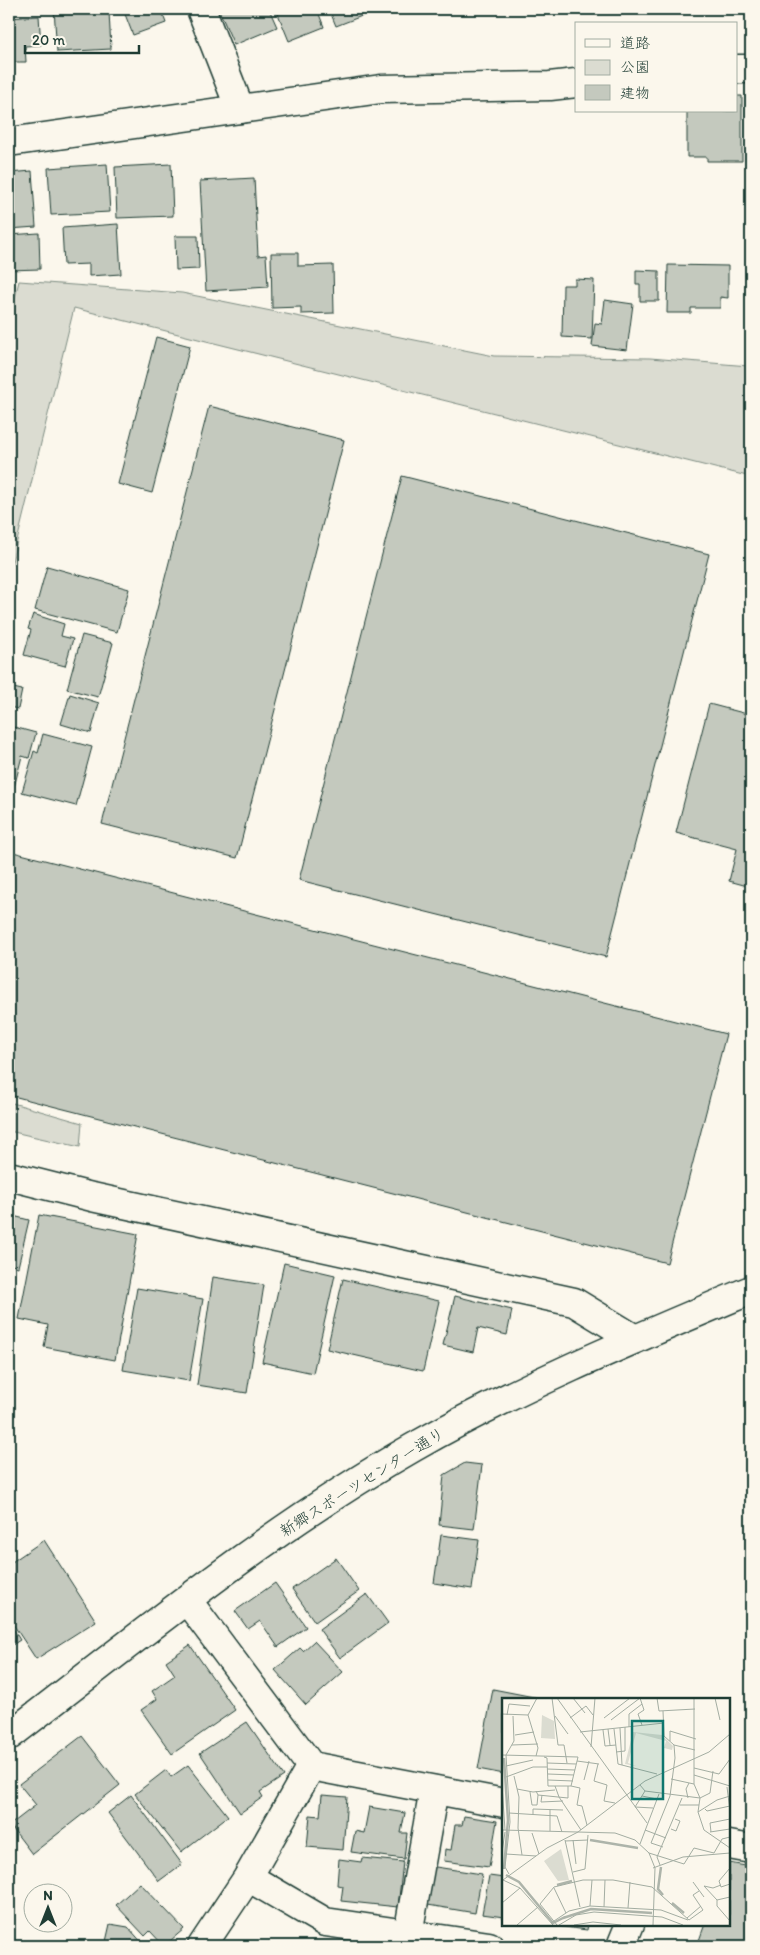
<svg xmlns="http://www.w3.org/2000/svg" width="760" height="1955" font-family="Itim,'Klee One',sans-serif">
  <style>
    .green { fill: #dbdcd1; stroke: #7d8c82 }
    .building { fill: #c4c9be; stroke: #1f3d34 }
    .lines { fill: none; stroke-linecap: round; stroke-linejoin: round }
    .minor-casing { stroke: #1f3d34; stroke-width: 31 }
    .tertiary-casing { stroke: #1f3d34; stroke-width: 31 }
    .minor { stroke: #fbf7ec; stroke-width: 28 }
    .tertiary { stroke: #fbf7ec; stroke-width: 28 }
    .labels { text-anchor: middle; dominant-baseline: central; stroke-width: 4; stroke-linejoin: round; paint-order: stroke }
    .street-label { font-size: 16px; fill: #1f3d34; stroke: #fbf7ec }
    .inset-river { fill: none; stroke: #adb4aa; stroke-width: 2.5 }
    .inset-road { fill: none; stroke: #a3ada2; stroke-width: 1 }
    .view { fill: #0f766e; fill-opacity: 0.15; stroke: #0f766e; stroke-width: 2.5 }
    .inset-edge { fill: none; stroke: #1f3d34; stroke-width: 2.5 }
  </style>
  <rect width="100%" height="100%" fill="#fbf7ec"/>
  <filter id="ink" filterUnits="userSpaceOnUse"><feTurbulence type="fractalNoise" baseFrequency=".02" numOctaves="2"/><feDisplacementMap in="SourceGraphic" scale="10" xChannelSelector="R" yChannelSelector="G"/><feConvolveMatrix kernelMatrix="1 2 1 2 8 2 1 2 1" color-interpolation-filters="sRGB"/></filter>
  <g filter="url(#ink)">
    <!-- green -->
    <g class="green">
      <path d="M19 281 182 293 494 356 650 358 749 366 751 368V477L74 308 9 574V322Z"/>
      <path d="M9 1102 82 1123 80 1147 9 1131Z"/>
    </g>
    <!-- building -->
    <g class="building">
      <path d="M54 9H101V12H109L111 49 57 52Z"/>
      <path d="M123 9H169L170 12 163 15 166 23 133 35Z"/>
      <path d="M222 9H269L277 27 234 45 219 10Z"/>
      <path d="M276 9H317L324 27 289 41Z"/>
      <path d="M329 9H365L367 14 336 26Z"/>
      <path d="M489 9H510L489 12Z"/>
      <path d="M39 16 41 45 25 46 26 62H9V18Z"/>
      <path d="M736 96H742V161H707V157H687V111H736Z"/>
      <path d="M107 164 110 212 51 215 48 168Z"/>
      <path d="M171 164 173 216 117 218 115 167Z"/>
      <path d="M32 171 36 227 9 229V173Z"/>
      <path d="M254 178 258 256 266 255 268 287 206 291 200 181Z"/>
      <path d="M118 224 121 274 89 276V264L64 265 62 228Z"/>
      <path d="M39 233 40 269 9 270V235Z"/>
      <path d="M175 236H198L199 269 176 270Z"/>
      <path d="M271 253H298V266L333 265 334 313 301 314V307L272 308Z"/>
      <path d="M668 265 728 266V298L720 297V308H691V313H667Z"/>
      <path d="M636 270 659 271V301H640V284H636Z"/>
      <path d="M575 279 594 280 592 339 562 337 563 285H575Z"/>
      <path d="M605 300 633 304 627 350 592 346 595 323 602 324Z"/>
      <path d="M156 337 190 346 152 493 118 484Z"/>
      <path d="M209 406 344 440 237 858 102 824Z"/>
      <path d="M402 476 709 554 606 957 299 880Z"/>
      <path d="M47 566 129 589 117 632 35 610Z"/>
      <path d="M33 614 64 624 61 636 73 639 65 666 24 655 31 630 28 629Z"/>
      <path d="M82 635 113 643 98 697 67 689Z"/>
      <path d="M9 687 22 690 18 709 9 707Z"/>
      <path d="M70 694 99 703 91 733 61 724Z"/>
      <path d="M709 704 751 715V887L729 881 737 849 676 833Z"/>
      <path d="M10 726 36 733 29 758 22 756 9 807Z"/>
      <path d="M43 734 92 747 76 806 22 792 34 751 38 753Z"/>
      <path d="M9 851 726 1034 667 1263 9 1095Z"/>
      <path d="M9 1215 29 1220 18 1267 9 1264Z"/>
      <path d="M39 1215 138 1234 115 1360 44 1347 48 1325 19 1319Z"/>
      <path d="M284 1263 335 1275 313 1373 262 1362Z"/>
      <path d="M213 1277 264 1285 247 1393 197 1385Z"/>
      <path d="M343 1279 439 1301 423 1371 327 1349Z"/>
      <path d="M137 1288 203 1299 189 1381 123 1370Z"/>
      <path d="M455 1296 512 1310 507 1335 478 1328 473 1352 443 1345Z"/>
      <path d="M465 1463 482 1465 474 1529 439 1525 444 1475Z"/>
      <path d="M441 1535 479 1540 472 1589 434 1583Z"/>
      <path d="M44 1540 96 1621 36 1659 9 1618V1564Z"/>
      <path d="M336 1558 359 1591 315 1622 292 1589Z"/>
      <path d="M275 1583 306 1627 278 1647 260 1621 248 1629 235 1611Z"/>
      <path d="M367 1594 388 1623 340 1658 319 1629Z"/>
      <path d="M9 1622 20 1640 9 1647Z"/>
      <path d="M314 1641 343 1672 306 1705 275 1670 300 1648 303 1651Z"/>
      <path d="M190 1645 235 1710 172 1754 141 1710 157 1699 152 1691 175 1675 166 1661Z"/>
      <path d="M493 1689 544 1699H504V1774L478 1769Z"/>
      <path d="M247 1722 284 1776 260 1792 263 1797 240 1813 200 1753Z"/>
      <path d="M82 1736 120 1785 32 1854 10 1825 36 1805 19 1784Z"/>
      <path d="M188 1765 228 1816 181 1852 135 1794 166 1770 171 1777Z"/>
      <path d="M131 1795 182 1864 159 1881 108 1813Z"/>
      <path d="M322 1795 347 1797 343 1850 307 1847 310 1815 320 1816Z"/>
      <path d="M369 1807 405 1813 401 1833H407L404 1859 351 1852 355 1831 364 1833Z"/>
      <path d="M464 1816 497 1821 489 1867 444 1861 445 1849 451 1850 455 1825H462Z"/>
      <path d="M362 1858 403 1862 398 1907 341 1901 343 1886 337 1885 339 1859 361 1862Z"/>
      <path d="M729 1863 751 1867V1946H697L705 1924H729Z"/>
      <path d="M429 1866 482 1874 475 1913 422 1904Z"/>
      <path d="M489 1876 504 1878V1917L482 1914Z"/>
      <path d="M140 1883 184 1929 164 1946 150 1931 145 1936 116 1905Z"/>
      <path d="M110 1924 128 1927 145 1946H105Z"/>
      <path d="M542 1924H588L587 1930Z"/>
    </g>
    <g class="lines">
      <!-- minor casing -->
      <g class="minor-casing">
        <g id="minor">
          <path d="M201 9 240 109"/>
          <path d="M736 69H751"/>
          <path d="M9 142 381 89 550 86 576 83"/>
          <path d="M9 1176 92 1197 574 1302 635 1339"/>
          <path d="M187 1600 311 1766 504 1803"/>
          <path d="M729 1845 751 1849"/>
          <path d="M248 1877 325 1922 489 1946"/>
          <path d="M408 1934 434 1790"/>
          <path d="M202 1946 248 1877 311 1766"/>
          <path d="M621 1946 630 1924"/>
        </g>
      </g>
      <!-- tertiary casing -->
      <g class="tertiary-casing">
        <path id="tertiary" d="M9 1736C141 1635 270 1529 414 1447 523 1385 637 1338 751 1290"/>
      </g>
      <!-- minor -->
      <use href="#minor" class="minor"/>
      <!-- tertiary -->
      <use href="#tertiary" class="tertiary"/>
    </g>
  </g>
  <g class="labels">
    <!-- street labels -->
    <g class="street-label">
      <text transform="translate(362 1482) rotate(-32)">新郷スポーツセンター通り</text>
    </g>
  </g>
  <!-- overview -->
  <g transform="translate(502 1698)">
    <rect width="228" height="228" fill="#fbf7ec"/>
    <path d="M40 17 52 23 53 41 39 40ZM131 34 160 37 171 48 170 52 162 50 164 43 134 35 126 65 134 68 123 66ZM59 151 67 182 56 183 42 163Z" fill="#dbdcd1"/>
    <path class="inset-river" d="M88 142 136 150M159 169 156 191 161 197M2 171 6 122 2 60M4 177 17 184 51 225 63 219M55 187 70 183M170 205 182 215M61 220 89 211 150 215"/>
    <path class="inset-road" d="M50 0 56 47H62M55 0 145 125M71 0 83 15M138 0 142 12 136 16 140 27M155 0 157 13 193 11M192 0V86L198 100 196 114 202 132 228 150M213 0 218 22M0 16 26 17 35 0M5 17 7 6 28 8M26 17 36 50 34 58M53 18 66 36M68 20 84 8 91 17M102 20 128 0M109 22 138 0M127 29V16L140 6M118 30 120 67M106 31 108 47M112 31 116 66 155 76M101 32 103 48 114 47M78 34 162 25M13 37 32 34M168 43V33L194 41M10 47 36 46M62 47 65 65M172 47 193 52M89 49 93 0M114 54 123 53V29M0 57 76 59 69 88 78 90 75 107 80 108 85 127M42 59 45 60 46 88H69M0 61V80M75 63 97 66M45 65 74 66M96 66 92 83 105 87 102 103 113 105M4 68 31 62M192 70 217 76 228 61M45 71 73 72M46 76 72 77M192 77 228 88M12 78 17 99 16 130 20 157M4 79 31 69H45M169 81 192 86M46 82 71 83M82 82 87 63M0 87 3 132M138 87 143 93 198 100 208 95 211 73M53 88 57 99 79 132M225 89 228 113M15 91 31 94 53 92M34 93 36 97 66 100V88M143 93 133 109 151 110M28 94 30 107H35L36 97M40 97 39 104 61 103M140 98 155 101M186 100 184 91 187 85M178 107H197M203 111 205 113 228 108M196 114 215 102 228 98M7 115 55 118 60 134M31 117V111L61 112M169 131 174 133 178 123 173 121M0 132 113 135 133 142 147 155 153 170 151 227M143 132 164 140M48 133V111M208 134 228 131M209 134 208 125 228 121M30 135 37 156M63 142 78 209M71 142 74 166M63 143 86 142M138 146 157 96M161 149 149 145 168 98 173 60 172 47 162 38 161 13M0 154 3 134M147 155 182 166 192 150 212 155 220 141 228 139M4 156 34 158M158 167 155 159 180 100M151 170 181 159 228 155M228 170 217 183 219 189 228 186M71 174 83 171 86 137M7 176 3 169 8 124 4 57 12 43 11 18M1 182 45 150 76 134 143 83 207 54 228 36M1 182 18 190 51 227M191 184 202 199M219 187 211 190 202 188 215 202 228 199M52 190 64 215M215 202V208L228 223M0 205 18 190M88 208 90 182M102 209 103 182M126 210 128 184M185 220 199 208M187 222 201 212 191 197 197 193M49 225 67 213 88 208 159 212 186 222M15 227 36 209M55 227 38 206 52 189 81 182H111L150 189 187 222M57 227 74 217 92 214 160 219 181 227M72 227 91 224 119 227"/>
    <path class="view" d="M130 23H161V101H130Z"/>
    <rect width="228" height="228" class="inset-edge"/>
  </g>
  <!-- margin -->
  <rect width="760" height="1955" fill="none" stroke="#fbf7ec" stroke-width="30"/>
  <rect x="15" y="15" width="730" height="1925" fill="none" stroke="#1f3d34" stroke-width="2" filter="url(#ink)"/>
  <!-- legend -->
  <rect x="575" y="22" width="162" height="90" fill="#fbf7ec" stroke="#a3ada2"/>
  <rect x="585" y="39" width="25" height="8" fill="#fbf7ec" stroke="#a3ada2"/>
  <text x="620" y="48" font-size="15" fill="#1f3d34">道路</text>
  <rect x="585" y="60" width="25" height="15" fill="#dbdcd1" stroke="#a3ada2"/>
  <text x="620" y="72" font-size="15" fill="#1f3d34">公園</text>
  <rect x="585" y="85" width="25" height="15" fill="#c4c9be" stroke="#a3ada2"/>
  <text x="620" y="98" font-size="15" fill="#1f3d34">建物</text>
  <!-- north arrow -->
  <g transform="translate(48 1908)"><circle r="24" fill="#fbf7ec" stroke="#a3ada2"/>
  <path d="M0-4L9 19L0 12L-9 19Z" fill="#1f3d34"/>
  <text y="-8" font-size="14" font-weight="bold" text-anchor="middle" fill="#1f3d34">N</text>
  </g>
  <!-- scale -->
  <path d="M25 45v8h114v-8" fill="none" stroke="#1f3d34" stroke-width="2.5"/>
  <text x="32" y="45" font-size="15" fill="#1f3d34" stroke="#fbf7ec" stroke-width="4" paint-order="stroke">20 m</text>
</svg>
